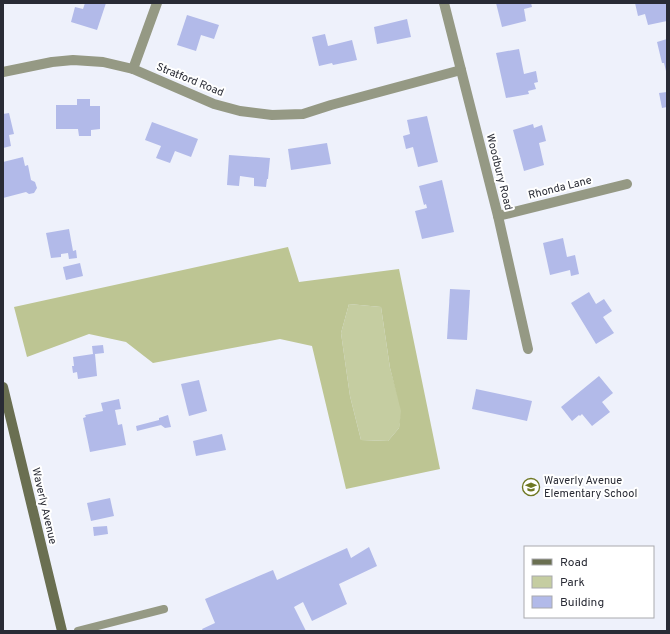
<svg xmlns="http://www.w3.org/2000/svg" width="670" height="634" font-family="Overpass,sans-serif">
  <style>
    .green { fill: #c5cda1 }
    .forest { fill: #bdc593; fill-rule: evenodd }
    .building { fill: #b2bae9 }
    .lines { fill: none; stroke-linecap: round; stroke-linejoin: round }
    .lane { stroke: #959984; stroke-width: 8 }
    .street { stroke: #959984; stroke-width: 10 }
    .secondary { stroke: #6a6f51; stroke-width: 10 }
    .labels { text-anchor: middle; dominant-baseline: central; stroke-width: 4; stroke-linejoin: round; paint-order: stroke }
    .street-label { font-size: 11px; fill: #292b35; stroke: #fff }
    .poi-label { font-size: 11px; fill: #292b35; stroke: #fff; text-anchor: start }
  </style>
  <rect width="100%" height="100%" fill="#eef1fb"/>
  <!-- green -->
  <path class="green" d="M349 304 381 307 390 368 402 411 399 428 388 441 361 440 350 396 341 333Z"/>
  <!-- forest -->
  <path class="forest" d="M288 247 299 282 399 269 440 469 346 489 312 346 280 339 153 363 126 342 89 334 27 357 14 307ZM349 304 381 307 390 368 401 411 399 428 388 441 361 440 350 396 341 333Z"/>
  <!-- building -->
  <g class="building">
    <path d="M85 3H106L97 30 71 22 75 7 83 9Z"/>
    <path d="M496 3H531L532 7 524 9 526 21 502 27Z"/>
    <path d="M635 3H667V21L648 25 645 14 638 16Z"/>
    <path d="M187 15 219 25 214 39 201 35 196 51 177 45Z"/>
    <path d="M407 19 411 37 377 44 374 27Z"/>
    <path d="M325 34 328 46 352 40 357 60 333 65 332 63 319 66 312 37Z"/>
    <path d="M667 39V71H666L664 63H662L657 42Z"/>
    <path d="M519 49 524 74 536 71 538 82 534 83 536 89 528 91 529 94 506 98 496 53Z"/>
    <path d="M667 92V107L662 108 659 93Z"/>
    <path d="M77 99H90V106H100V129L91 130V136H79L78 129H56V105H77Z"/>
    <path d="M9 113 14 134 9 135 11 146 3 148V114Z"/>
    <path d="M427 116 438 162 418 167 413 147 406 149 403 136 410 134 407 120Z"/>
    <path d="M152 122 198 139 191 157 175 151 170 163 156 158 161 146 145 140Z"/>
    <path d="M533 124 534 128 542 125 546 141 539 143 544 165 524 171 513 130Z"/>
    <path d="M327 143 331 164 291 170 288 149Z"/>
    <path d="M229 155 270 158 268 179H267L266 187 254 186V178L240 176 239 186 227 185Z"/>
    <path d="M23 157 25 166 28 165 31 180 35 182 37 188 34 193 29 194 26 192 3 198V162Z"/>
    <path d="M442 180 454 232 422 239 415 211 427 208 426 204 424 205 419 186Z"/>
    <path d="M69 229 73 251 76 250 77 258 69 259 68 253 61 254V257L51 258 46 233Z"/>
    <path d="M563 238 567 257 575 255 579 274 571 276 570 270 550 275 543 243Z"/>
    <path d="M80 263 83 276 66 280 63 267Z"/>
    <path d="M450 289 470 290 467 340 447 339Z"/>
    <path d="M589 292 596 304 604 299 612 311 603 317 614 333 596 344 571 303Z"/>
    <path d="M103 345 104 353 95 354 97 376 78 379 77 372 73 373 72 366H74L73 357 93 354 92 346Z"/>
    <path d="M599 376 613 393 602 402 610 412 592 426 582 414 580 416 579 415 572 421 561 407Z"/>
    <path d="M199 380 207 411 189 416 181 384Z"/>
    <path d="M476 389 532 401 527 421 472 409Z"/>
    <path d="M119 399 121 409 115 410 118 425 122 424 126 445 90 452 83 418 86 417 85 415 103 411 101 403Z"/>
    <path d="M168 415 171 427 165 428 161 425 137 431 136 426 159 420V418Z"/>
    <path d="M222 434 226 450 196 456 193 441Z"/>
    <path d="M110 498 114 516 91 521 87 503Z"/>
    <path d="M107 526 108 534 94 536 93 527Z"/>
    <path d="M369 547 377 566 339 584 347 604 312 621 303 602 294 607 306 631H203L202 629 215 623 205 599 273 570 277 580 347 548 351 558Z"/>
  </g>
  <g class="lines">
    <!-- lane -->
    <path class="lane" d="M78 631 164 609"/>
    <!-- street -->
    <g class="street">
      <path d="M444 3 498 216 528 349"/>
      <path d="M133 69 157 3"/>
      <path d="M3 72 52 62 73 60 103 62 133 69 214 104 240 111 272 115 303 114 331 105 461 70"/>
      <path d="M498 216 627 184"/>
    </g>
    <!-- secondary -->
    <path class="secondary" d="M3 387 62 631"/>
  </g>
  <!-- icons -->
  <defs>
    <g id="school-ring" transform="scale(0.9)"><circle r="9.5" fill="#fff" stroke="#6f7823" stroke-width="1.5"/><path d="M0-5L7-2L0 1L-7-2ZM-4 1L0 2.5L4 1V4Q0 6-4 4Z" fill="#6f7823"/></g>
  </defs>
  <g fill-rule="evenodd">
    <use href="#school-ring" x="531" y="487"/>
  </g>
  <g class="labels">
    <!-- street labels -->
    <g class="street-label">
      <text transform="translate(190 80) rotate(22)">Stratford Road</text>
      <text transform="translate(499 172) rotate(76)">Woodbury Road</text>
      <text transform="translate(560 188) rotate(-14)">Rhonda Lane</text>
      <text transform="translate(44 506) rotate(77)">Waverly Avenue</text>
    </g>
    <!-- poi labels -->
    <g class="poi-label">
      <text x="544" y="481">Waverly Avenue<tspan x="544" dy="13">Elementary School</tspan></text>
    </g>
  </g>
  <!-- border -->
  <rect width="670" height="634" fill="none" stroke="#292b35" stroke-width="8"/>
  <!-- legend -->
  <rect x="524" y="546" width="130" height="72" fill="#ffffff" stroke="#a9aaae"/>
  <rect x="532" y="559" width="20" height="6" fill="#6a6f51" stroke="#a9aaae"/>
  <text x="560" y="566" font-size="12" fill="#292b35">Road</text>
  <rect x="532" y="576" width="20" height="12" fill="#c5cda1" stroke="#a9aaae"/>
  <text x="560" y="586" font-size="12" fill="#292b35">Park</text>
  <rect x="532" y="596" width="20" height="12" fill="#b2bae9" stroke="#a9aaae"/>
  <text x="560" y="606" font-size="12" fill="#292b35">Building</text>
</svg>
